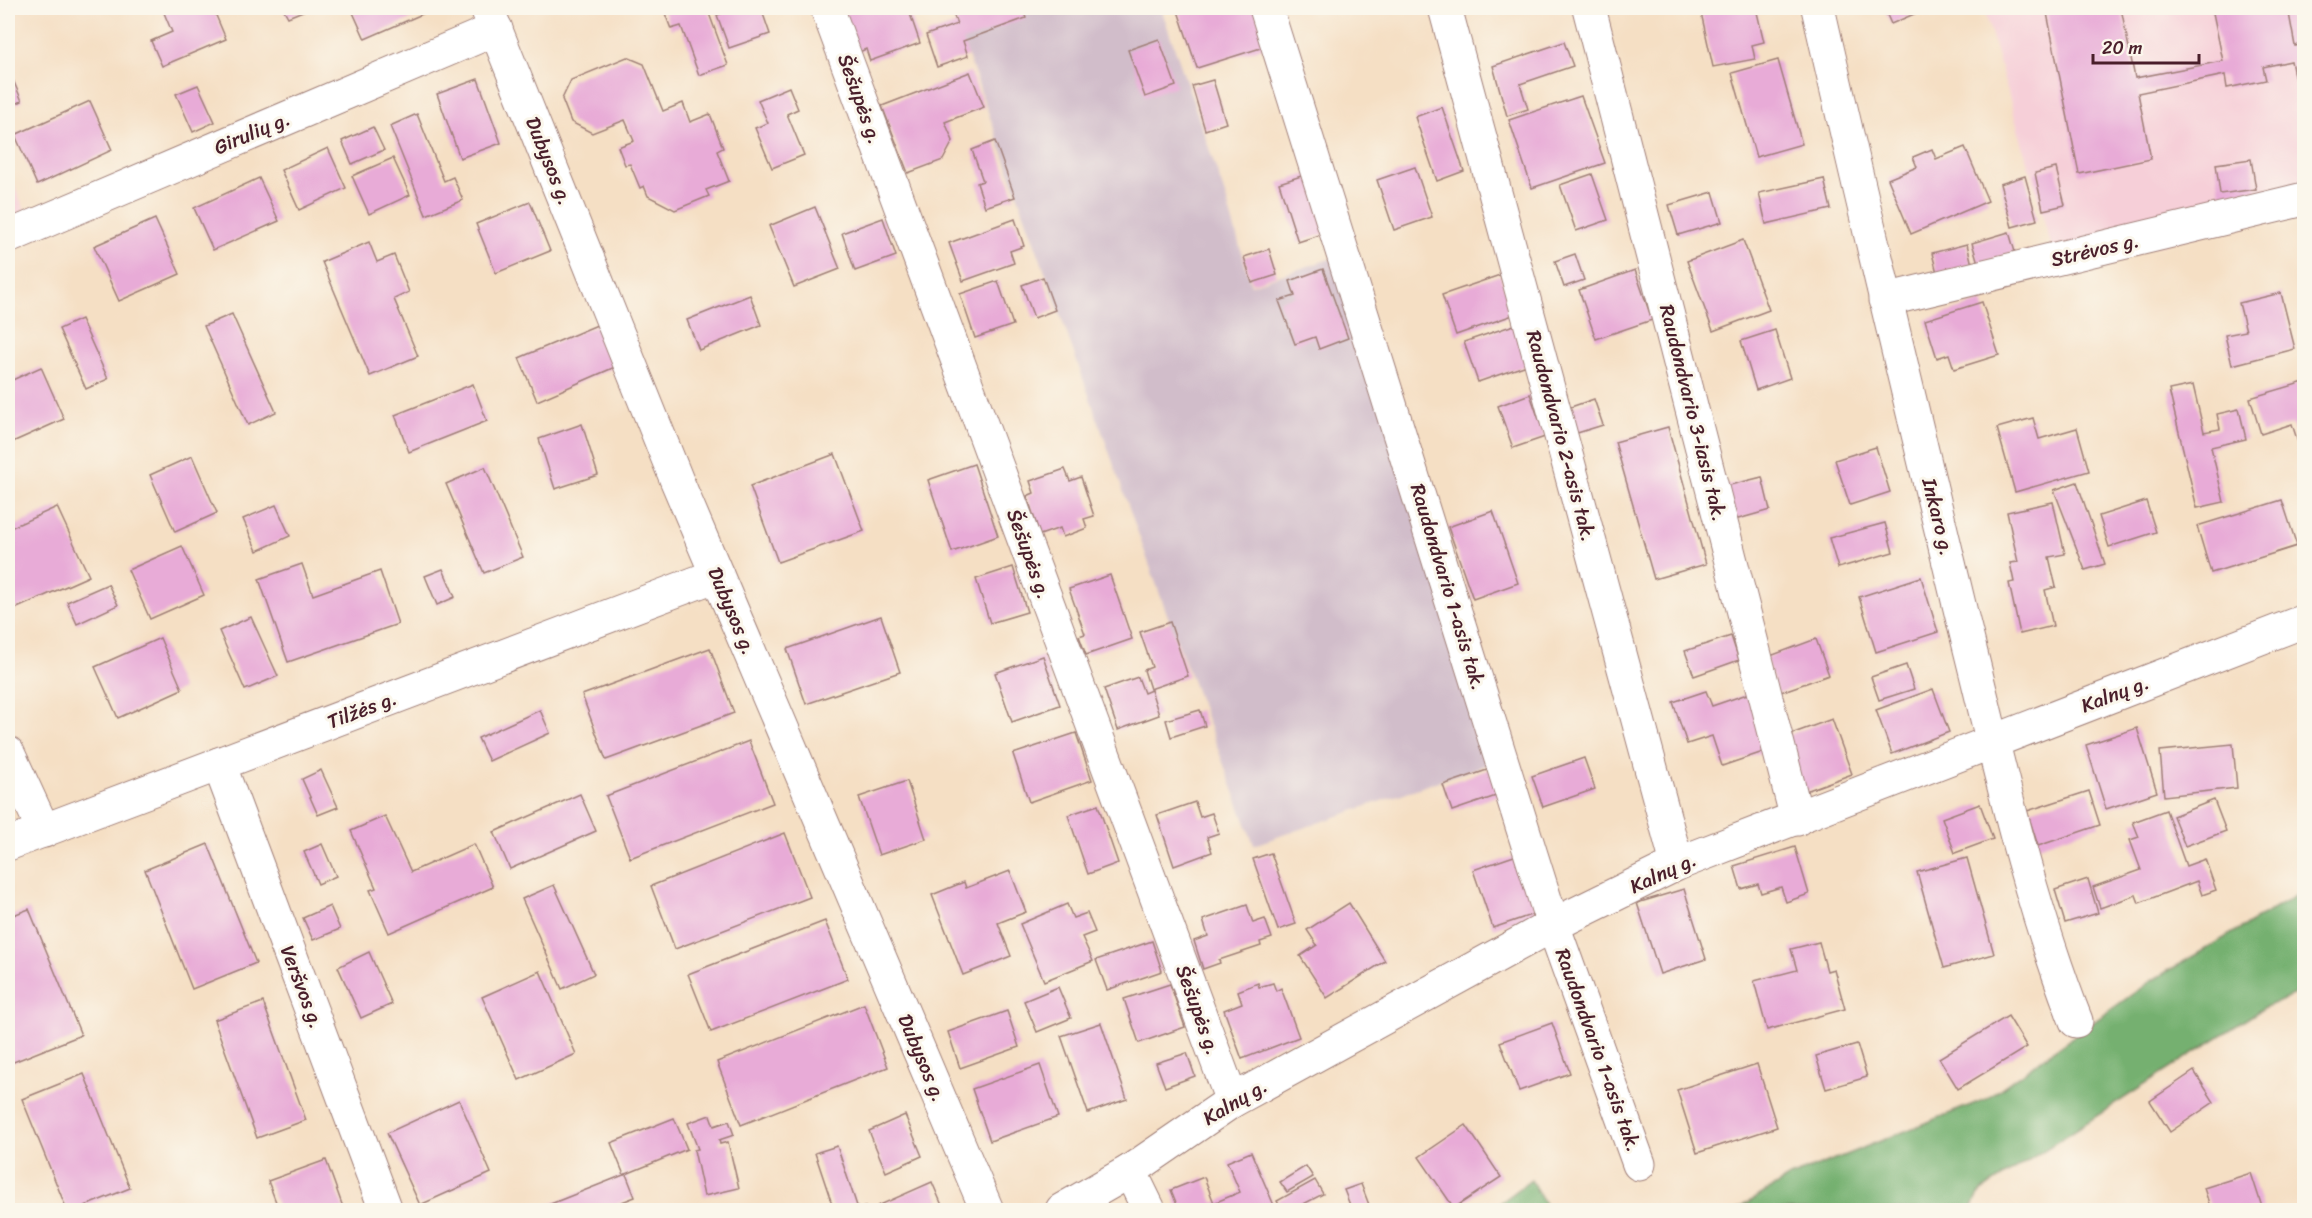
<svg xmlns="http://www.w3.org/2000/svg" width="2312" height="1218" font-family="Sriracha,sans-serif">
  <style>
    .built { fill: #f6cfd8 }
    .industrial { fill: #d1bdca }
    .forest { fill: #75b070; stroke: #60684e; stroke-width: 1.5 }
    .building { fill: #e8abd7 }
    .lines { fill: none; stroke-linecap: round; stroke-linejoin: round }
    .street-casing { stroke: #a07f78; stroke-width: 35 }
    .path { stroke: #a07f78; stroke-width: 4; stroke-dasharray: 1.5 4.5; stroke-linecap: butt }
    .street { stroke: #fff; stroke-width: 33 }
    .labels { text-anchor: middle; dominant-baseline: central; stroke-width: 6; stroke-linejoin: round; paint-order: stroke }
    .street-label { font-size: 20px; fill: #4a1f2b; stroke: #fbf7ec }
  </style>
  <rect width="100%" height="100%" fill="#fbf7ec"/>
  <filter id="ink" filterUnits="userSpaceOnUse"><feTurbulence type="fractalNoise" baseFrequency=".0167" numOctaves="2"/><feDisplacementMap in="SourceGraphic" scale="12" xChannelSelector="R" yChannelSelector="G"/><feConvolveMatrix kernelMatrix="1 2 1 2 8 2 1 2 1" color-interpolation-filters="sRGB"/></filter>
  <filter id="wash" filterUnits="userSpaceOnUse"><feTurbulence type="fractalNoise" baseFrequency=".008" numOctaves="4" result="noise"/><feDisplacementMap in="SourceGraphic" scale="24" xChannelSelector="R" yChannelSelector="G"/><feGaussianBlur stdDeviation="1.35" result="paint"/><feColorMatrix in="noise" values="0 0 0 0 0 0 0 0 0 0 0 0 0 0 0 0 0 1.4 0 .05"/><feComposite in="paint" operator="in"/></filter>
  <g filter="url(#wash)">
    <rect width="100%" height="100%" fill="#f5dfc4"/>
    <!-- built -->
    <g class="built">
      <path d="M1984 8H2304V209L2058 270Z"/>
      <path d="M8 170 25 211 8 218Z"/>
    </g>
    <!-- industrial -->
    <path class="industrial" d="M951 8H1161L1225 195 1251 285 1336 257 1494 762 1254 845 1163 603Z"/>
    <!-- forest -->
    <g class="forest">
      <path d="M2304 891V990L2265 1007 1981 1191 1971 1210H1736L1790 1177 1986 1099 2151 981Z"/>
      <path d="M1531 1180 1548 1210H1491Z"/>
    </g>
    <g id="blocks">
      <!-- building -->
      <g class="building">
        <path d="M162 8H228L215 13 226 39 162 66 151 41 172 32Z"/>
        <path d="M283 8H310L288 17Z"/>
        <path d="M351 8H436L365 39Z"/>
        <path d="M663 8H707L728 65 699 75 681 26 671 29Z"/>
        <path d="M738 8H772L762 11 770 34 729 48 717 15Z"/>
        <path d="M846 8H908L920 43 870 61 866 49 857 53 842 9Z"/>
        <path d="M951 8H1022L1026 18 963 41 968 56 937 67 926 35 957 24Z"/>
        <path d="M1177 8H1255L1267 46 1197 68Z"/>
        <path d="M1700 8H1756L1764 42 1752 45 1755 59 1713 67Z"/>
        <path d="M1884 8H1928L1891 24Z"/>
        <path d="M2046 8H2121L2135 78 2223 61 2212 8H2288L2295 46 2304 44V122L2291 61 2263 67 2266 80 2227 88 2225 75 2138 93 2151 159 2079 174Z"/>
        <path d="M1159 39 1176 86 1145 97 1128 50Z"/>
        <path d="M1564 42 1573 66 1520 84 1528 109 1507 116 1493 66Z"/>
        <path d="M627 57 644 64 663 111 683 103 690 122 710 114 723 148 717 151 729 181 706 190 709 196 675 210 648 196 644 186 640 188 630 164 625 165 618 147 634 141 625 120 592 133 571 122 562 99 571 80Z"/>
        <path d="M1778 60 1802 144 1756 157 1732 73Z"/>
        <path d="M8 68 22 101 8 107Z"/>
        <path d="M970 72 984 107 945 122 953 141 943 160 908 173 882 106Z"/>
        <path d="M478 79 501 143 460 158 437 94Z"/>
        <path d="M1213 80 1226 123 1205 130 1192 86Z"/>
        <path d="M198 85 215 122 193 132 176 94Z"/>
        <path d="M789 87 798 109 787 114 804 155 772 168 755 128 768 123 758 100Z"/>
        <path d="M1581 96 1605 163 1532 188 1509 120Z"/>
        <path d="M90 101 112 150 37 185 15 135Z"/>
        <path d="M1442 107 1464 171 1437 181 1415 117Z"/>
        <path d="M417 114 444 181 453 177 463 200 426 215 390 126Z"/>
        <path d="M373 127 384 150 352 164 342 141Z"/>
        <path d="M995 141 1015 197 985 207 977 183 983 181 972 150Z"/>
        <path d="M1965 147 1988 201 1911 234 1888 179 1917 167 1913 157 1932 149 1936 159Z"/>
        <path d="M328 148 346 188 299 210 281 170Z"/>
        <path d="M393 158 410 195 369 214 352 176Z"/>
        <path d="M2251 159 2256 189 2220 194 2216 164Z"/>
        <path d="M1415 167 1432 217 1394 230 1377 180Z"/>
        <path d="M2056 168 2065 205 2043 210 2035 173Z"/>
        <path d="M1311 173 1329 232 1298 242 1279 183Z"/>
        <path d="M1592 174 1608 220 1576 231 1560 185Z"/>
        <path d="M2025 176 2037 220 2012 227 2000 184Z"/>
        <path d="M259 178 279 221 213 250 194 208Z"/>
        <path d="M1824 179 1831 209 1766 224 1759 193Z"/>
        <path d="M1713 192 1722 222 1678 235 1669 205Z"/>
        <path d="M530 202 550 251 496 273 476 224Z"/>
        <path d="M815 207 840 269 794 287 769 226Z"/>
        <path d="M883 218 896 256 855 271 842 233Z"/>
        <path d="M155 219 180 274 119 301 94 246Z"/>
        <path d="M1015 219 1024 246 1010 251 1014 263 963 281 949 243Z"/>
        <path d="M2009 232 2015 252 1978 263 1972 243Z"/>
        <path d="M1743 240 1769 310 1713 331 1687 261Z"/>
        <path d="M369 242 377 262 394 255 409 292 394 299 418 356 370 376 322 262Z"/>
        <path d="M1967 244 1972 265 1937 273 1932 253Z"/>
        <path d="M1269 249 1277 275 1252 283 1244 257Z"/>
        <path d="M1575 254 1584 280 1564 287 1555 261Z"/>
        <path d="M1323 269 1348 338 1319 349 1315 337 1295 344 1279 301 1295 296 1290 281Z"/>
        <path d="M1635 270 1652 320 1596 339 1579 290Z"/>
        <path d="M1500 275 1513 315 1456 335 1442 295Z"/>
        <path d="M1043 277 1055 310 1034 318 1022 285Z"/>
        <path d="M998 281 1013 325 975 338 960 294Z"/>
        <path d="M2281 293 2295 349 2232 365 2225 335 2246 331 2239 303Z"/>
        <path d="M750 295 761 325 699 350 687 320Z"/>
        <path d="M1982 302 1999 355 1954 369 1949 354 1937 358 1925 320Z"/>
        <path d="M232 314 276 412 248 425 204 326Z"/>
        <path d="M81 319 108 379 86 389 59 329Z"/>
        <path d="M597 325 615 367 537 401 519 358Z"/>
        <path d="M1514 325 1527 365 1478 382 1464 342Z"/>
        <path d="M1775 330 1790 378 1756 390 1741 341Z"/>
        <path d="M41 367 64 419 8 444V382Z"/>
        <path d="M2304 382V461L2292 424 2261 434 2250 398Z"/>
        <path d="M473 384 487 421 409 452 395 415Z"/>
        <path d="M2193 385 2204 432 2220 429 2217 414 2239 409 2246 439 2211 447 2224 502 2197 508 2169 390Z"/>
        <path d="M1530 394 1545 437 1513 448 1498 406Z"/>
        <path d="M1594 399 1603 425 1574 434 1565 409Z"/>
        <path d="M2033 418 2039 439 2077 428 2089 471 2015 492 1997 428Z"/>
        <path d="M582 424 598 475 555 489 539 439Z"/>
        <path d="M1668 427 1706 564 1654 579 1615 442Z"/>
        <path d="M1876 447 1890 492 1850 505 1835 460Z"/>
        <path d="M835 454 864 531 778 562 750 486Z"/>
        <path d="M192 456 217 513 175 532 150 475Z"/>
        <path d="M974 464 998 536 952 552 928 480Z"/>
        <path d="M485 467 523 557 484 573 446 484Z"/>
        <path d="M1065 469 1070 481 1081 477 1094 516 1084 519 1087 528 1063 537 1060 528 1040 535 1027 496 1034 493 1030 481Z"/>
        <path d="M1762 477 1770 510 1731 521 1722 487Z"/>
        <path d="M2077 482 2105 564 2085 570 2054 490Z"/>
        <path d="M2282 500 2297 546 2211 573 2197 526Z"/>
        <path d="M2146 501 2156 532 2109 547 2099 516Z"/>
        <path d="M2053 502 2065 554 2049 557 2056 587 2045 590 2053 626 2020 634 2009 583 2014 582 2010 563 2018 562 2007 512Z"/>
        <path d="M276 505 290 536 257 551 243 519Z"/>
        <path d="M57 507 89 576 8 612V529Z"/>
        <path d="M1493 511 1518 583 1473 599 1448 527Z"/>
        <path d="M1885 523 1893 552 1838 568 1829 538Z"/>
        <path d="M182 546 204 595 150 619 128 570Z"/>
        <path d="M302 564 313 595 380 571 398 624 288 662 259 579Z"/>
        <path d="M1013 567 1027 612 990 623 976 579Z"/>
        <path d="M443 569 455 597 437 605 425 576Z"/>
        <path d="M1110 575 1132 639 1086 655 1079 636 1085 634 1069 589Z"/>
        <path d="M1921 577 1938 632 1876 652 1859 597Z"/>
        <path d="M108 584 118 605 77 624 67 602Z"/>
        <path d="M881 616 900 672 806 704 787 649Z"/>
        <path d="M251 617 278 676 245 690 219 631Z"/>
        <path d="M1170 622 1188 676 1150 689 1144 670 1152 667 1140 632Z"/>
        <path d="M1731 636 1739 660 1694 676 1685 651Z"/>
        <path d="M160 638 182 689 118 718 95 667Z"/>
        <path d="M1816 639 1829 675 1778 693 1765 658Z"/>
        <path d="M710 648 734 713 606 760 582 695Z"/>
        <path d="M1043 656 1060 705 1012 722 995 673Z"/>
        <path d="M1906 665 1914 689 1879 700 1871 677Z"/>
        <path d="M1138 677 1144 693 1151 690 1159 715 1118 730 1104 689Z"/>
        <path d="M1933 689 1949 732 1892 754 1876 710Z"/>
        <path d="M1706 691 1712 706 1750 693 1769 750 1722 766 1712 736 1687 744 1673 702Z"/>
        <path d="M540 710 550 733 489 761 478 738Z"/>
        <path d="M1200 710 1205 726 1171 737 1166 720Z"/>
        <path d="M1832 719 1852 774 1803 792 1783 737Z"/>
        <path d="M2137 728 2157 792 2106 809 2086 745Z"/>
        <path d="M1076 733 1092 780 1029 802 1013 754Z"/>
        <path d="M749 741 773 803 630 858 606 796Z"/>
        <path d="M2233 744 2237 788 2164 796 2160 751Z"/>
        <path d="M1584 758 1595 789 1543 807 1532 776Z"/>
        <path d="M1490 769 1499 795 1452 811 1443 785Z"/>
        <path d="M321 770 338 807 318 815 302 779Z"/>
        <path d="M907 781 926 839 879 855 859 797Z"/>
        <path d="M2089 791 2100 825 2038 846 2027 811Z"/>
        <path d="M580 794 596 831 510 869 494 832Z"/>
        <path d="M2214 800 2226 831 2185 846 2173 816Z"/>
        <path d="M1195 802 1200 817 1212 813 1219 833 1207 837 1212 852 1174 866 1157 815Z"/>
        <path d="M1980 804 1993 839 1955 853 1942 818Z"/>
        <path d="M1098 805 1118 863 1088 874 1068 815Z"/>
        <path d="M2166 810 2186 866 2205 859 2216 890 2202 895 2197 881 2139 903 2136 895 2100 908 2093 887 2141 870 2130 840 2139 837 2133 822Z"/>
        <path d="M385 816 411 872 474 844 493 887 389 933 370 890 376 888 351 831Z"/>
        <path d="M785 833 810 897 675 949 651 886Z"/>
        <path d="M208 844 256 963 192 989 145 870Z"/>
        <path d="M322 844 336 876 318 884 304 852Z"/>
        <path d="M1795 847 1809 894 1786 902 1781 887 1761 893 1758 884 1741 889 1734 866Z"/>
        <path d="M1271 853 1296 924 1278 930 1253 859Z"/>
        <path d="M1517 855 1537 913 1493 928 1473 870Z"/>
        <path d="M1967 858 1994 954 1944 968 1917 872Z"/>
        <path d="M1010 871 1026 912 998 923 1011 956 963 975 932 895 964 882 966 888Z"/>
        <path d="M2088 879 2098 913 2065 923 2055 890Z"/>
        <path d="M554 885 594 974 562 989 522 899Z"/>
        <path d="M1684 889 1706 959 1660 974 1637 903Z"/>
        <path d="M1349 903 1385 961 1327 998 1300 956 1317 945 1307 930Z"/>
        <path d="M1067 904 1073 918 1087 913 1095 932 1082 937 1093 961 1044 981 1020 924Z"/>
        <path d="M1247 905 1253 923 1265 919 1272 938 1260 942 1261 946 1219 960 1220 963 1203 969 1194 941 1208 936 1203 920Z"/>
        <path d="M330 906 340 929 313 940 303 918Z"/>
        <path d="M29 909 81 1035 11 1063 8 1055V917Z"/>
        <path d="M825 921 848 979 711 1032 688 974Z"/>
        <path d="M1152 941 1162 971 1107 990 1096 960Z"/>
        <path d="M1819 942 1827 971 1834 969 1845 1009 1767 1030 1754 981 1797 970 1791 949Z"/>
        <path d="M369 952 392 1004 361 1018 338 967Z"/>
        <path d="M540 971 576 1054 519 1080 482 997Z"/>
        <path d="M1258 983 1259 987 1273 983 1276 991 1281 988 1299 1037 1242 1059 1224 1010 1242 1003 1238 991Z"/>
        <path d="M1170 984 1185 1027 1139 1043 1124 999Z"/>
        <path d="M1058 987 1071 1018 1037 1032 1024 1001Z"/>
        <path d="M263 1002 306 1120 257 1138 214 1020Z"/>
        <path d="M864 1004 888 1067 741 1125 717 1062Z"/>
        <path d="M1007 1011 1019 1047 960 1068 948 1032Z"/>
        <path d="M2008 1016 2027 1047 1958 1089 1939 1058Z"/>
        <path d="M1101 1023 1127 1099 1088 1113 1061 1036Z"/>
        <path d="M1552 1023 1570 1073 1519 1091 1500 1042Z"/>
        <path d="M1857 1044 1867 1077 1826 1089 1816 1056Z"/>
        <path d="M1187 1053 1195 1076 1165 1087 1156 1063Z"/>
        <path d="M1757 1064 1777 1127 1697 1153 1677 1090Z"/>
        <path d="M1040 1065 1058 1117 990 1141 972 1089Z"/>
        <path d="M2194 1071 2214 1102 2170 1132 2150 1101Z"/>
        <path d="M84 1074 130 1188 75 1210H67L22 1099Z"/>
        <path d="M459 1100 491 1173 420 1205 387 1133Z"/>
        <path d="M710 1115 714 1126 729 1121 734 1135 719 1140 720 1144 728 1142 739 1188 704 1196 694 1150 698 1149 688 1123Z"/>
        <path d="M905 1115 922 1156 886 1172 869 1131Z"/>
        <path d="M674 1118 687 1149 624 1175 611 1143Z"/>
        <path d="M1466 1125 1501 1177 1454 1208 1419 1157Z"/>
        <path d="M837 1146 858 1209 865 1207 866 1210H834L815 1153Z"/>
        <path d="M1251 1152 1276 1210H1179L1171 1190 1204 1177 1214 1203 1240 1192 1227 1162Z"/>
        <path d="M326 1160 344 1210H279L268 1181Z"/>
        <path d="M1306 1166 1313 1177 1287 1192 1280 1182Z"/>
        <path d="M2251 1173 2263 1210H2211L2204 1188Z"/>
        <path d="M626 1174 635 1197 601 1210H550L548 1205Z"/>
        <path d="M1315 1180 1323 1194 1292 1210H1282L1277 1201Z"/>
        <path d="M932 1182 944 1210H874L873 1208Z"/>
        <path d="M1361 1184 1371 1210H1352L1344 1190Z"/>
      </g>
    </g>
  </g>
  <g filter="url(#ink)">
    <use href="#blocks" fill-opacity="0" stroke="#a07f78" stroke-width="1.5"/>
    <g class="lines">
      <!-- street casing -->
      <g class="street-casing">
        <g id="street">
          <path d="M487 8 677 481 987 1210"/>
          <path d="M827 8 1232 1101"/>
          <path d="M1266 8 1553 925 1639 1164"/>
          <path d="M1445 8 1677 864"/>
          <path d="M1589 8 1797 819"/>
          <path d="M1818 8C1864 211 1913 414 1962 617 1996 752 2025 891 2076 1021"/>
          <path d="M8 237 496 29"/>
          <path d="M1885 300 2304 199"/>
          <path d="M8 753 44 831"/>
          <path d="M219 764 386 1210"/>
          <path d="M8 844 717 575"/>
          <path d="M1130 1171 1149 1210"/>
          <path d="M1062 1210 1130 1171 1232 1101 1553 925 1677 864 2304 621"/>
        </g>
      </g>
      <!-- path -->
      <path class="path" d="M1384 1208 1385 1210"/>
      <!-- street -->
      <use href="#street" class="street"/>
    </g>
  </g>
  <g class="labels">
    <!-- street labels -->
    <g class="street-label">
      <text transform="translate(860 99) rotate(70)">Šešupės g.</text>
      <text transform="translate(252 133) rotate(-23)">Girulių g.</text>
      <text transform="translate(549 161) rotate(68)">Dubysos g.</text>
      <text transform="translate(2095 250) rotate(-13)">Strėvos g.</text>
      <text transform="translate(1693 413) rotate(76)">Raudondvario 3-iasis tak.</text>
      <text transform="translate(1561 436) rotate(75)">Raudondvario 2-asis tak.</text>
      <text transform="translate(1938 517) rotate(76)">Inkaro g.</text>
      <text transform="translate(1029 554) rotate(70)">Šešupės g.</text>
      <text transform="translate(1448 587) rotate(73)">Raudondvario 1-asis tak.</text>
      <text transform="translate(732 611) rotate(67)">Dubysos g.</text>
      <text transform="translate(2115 694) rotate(-21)">Kalnų g.</text>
      <text transform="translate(362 710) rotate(-21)">Tilžės g.</text>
      <text transform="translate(1663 873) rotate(-25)">Kalnų g.</text>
      <text transform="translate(302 987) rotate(69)">Veršvos g.</text>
      <text transform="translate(1198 1010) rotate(70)">Šešupės g.</text>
      <text transform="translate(1598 1050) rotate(70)">Raudondvario 1-asis tak.</text>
      <text transform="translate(922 1058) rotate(67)">Dubysos g.</text>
      <text transform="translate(1235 1102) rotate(-31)">Kalnų g.</text>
    </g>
  </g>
  <!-- margin -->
  <rect width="2312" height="1218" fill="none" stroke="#fbf7ec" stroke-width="30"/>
  <!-- scale -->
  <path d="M2093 54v9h106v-9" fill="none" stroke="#4a1f2b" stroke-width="3"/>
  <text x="2102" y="54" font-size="18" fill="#4a1f2b" stroke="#fbf7ec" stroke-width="4.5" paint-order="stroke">20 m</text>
</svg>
